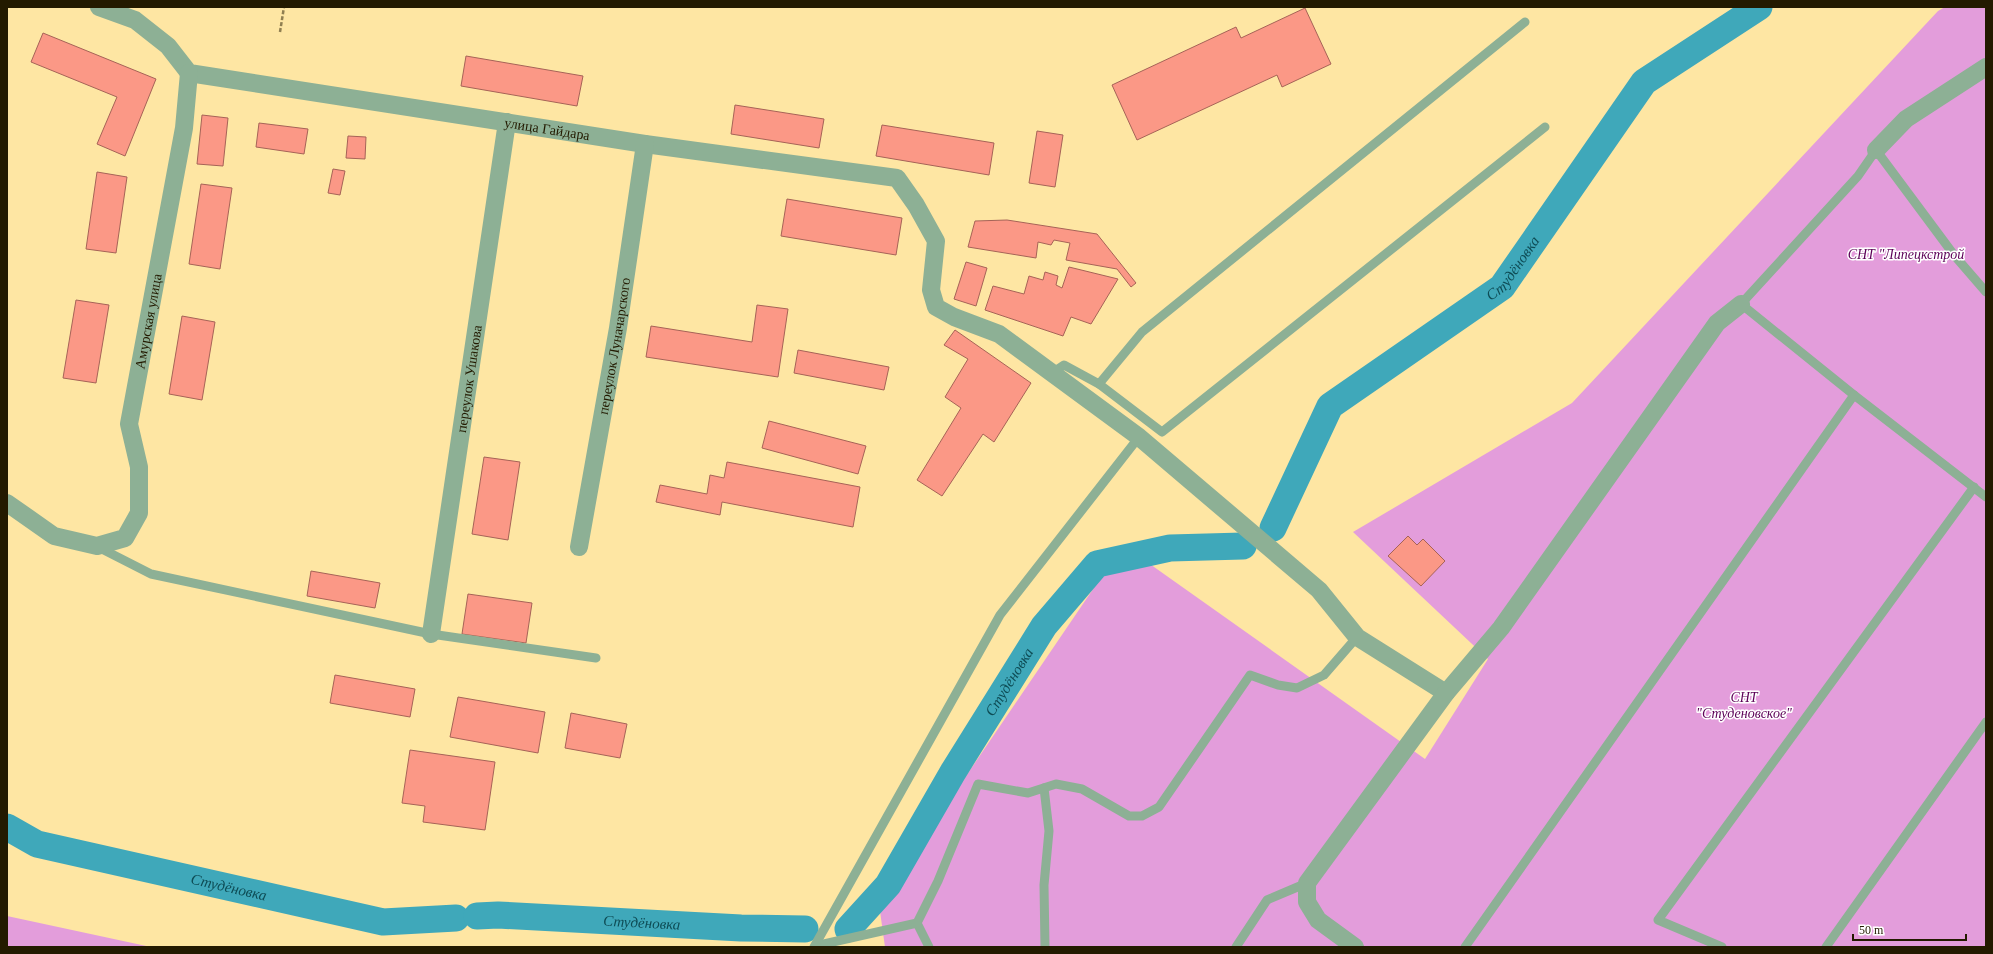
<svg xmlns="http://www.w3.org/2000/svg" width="1993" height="954" font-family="Georgia,serif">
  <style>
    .green { fill: #e39ddb }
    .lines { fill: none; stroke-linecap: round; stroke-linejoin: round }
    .river { stroke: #3fa8ba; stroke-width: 27 }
    .building { fill: #fb9886; stroke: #a66357 }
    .path { stroke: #907f51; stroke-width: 2.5; stroke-dasharray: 4 2; stroke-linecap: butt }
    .lane { stroke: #8db095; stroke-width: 9 }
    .street { stroke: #8db095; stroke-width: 18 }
    .labels { text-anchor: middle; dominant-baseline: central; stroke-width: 3; stroke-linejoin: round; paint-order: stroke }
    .street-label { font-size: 14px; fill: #231a00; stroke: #fff }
    .park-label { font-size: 14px; font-style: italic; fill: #5c0057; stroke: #fff }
    .water-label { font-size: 15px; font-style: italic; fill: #0e4c55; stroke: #fff }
  </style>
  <rect width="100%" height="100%" fill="#fee6a3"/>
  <!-- green -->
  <g class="green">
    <path d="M1945 7H1986V947H885L879 904 1123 545 1425 759 1488 659 1353 532 1572 403 1938 11Z"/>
    <path d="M7 916 151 947H7Z"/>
  </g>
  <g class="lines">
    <!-- river -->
    <g class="river">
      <path id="s1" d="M1273 528 1330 406 1502 287 1644 82 1759 7"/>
      <path id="s2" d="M7 827 37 844 383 922 456 918"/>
      <path id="s3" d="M477 916 498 915 741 928 805 929"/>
      <path id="s4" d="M848 929 888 885 953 772 1044 626 1097 564 1170 548 1243 546"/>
    </g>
  </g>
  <!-- building -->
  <g class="building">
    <path d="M1305 8 1331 64 1282 87 1277 75 1137 140 1112 85 1236 27 1241 38Z"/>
    <path d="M43 33 156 79 125 156 97 144 117 97 31 62Z"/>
    <path d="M466 56 583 76 577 106 461 86Z"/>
    <path d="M735 105 824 119 819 148 731 134Z"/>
    <path d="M202 115 228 118 223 166 197 164Z"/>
    <path d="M259 123 308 129 304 154 256 147Z"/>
    <path d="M882 125 994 143 989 175 876 156Z"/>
    <path d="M1037 131 1063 135 1055 187 1029 183Z"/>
    <path d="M348 136 366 137 365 159 346 158Z"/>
    <path d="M333 169 345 171 340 195 328 193Z"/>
    <path d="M97 172 127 177 116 253 86 249Z"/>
    <path d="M201 184 232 188 220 269 189 264Z"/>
    <path d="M787 199 902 218 896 255 781 236Z"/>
    <path d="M1007 220 1097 234 1136 283 1131 287 1117 269 1066 260 1070 243 1054 240 1051 245 1038 242 1036 258 968 247 975 221Z"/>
    <path d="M966 262 987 268 976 306 954 299Z"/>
    <path d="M1069 267 1118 279 1091 324 1071 317 1063 336 985 310 993 286 1024 294 1029 276 1043 280 1045 272 1058 276 1056 285 1062 288Z"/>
    <path d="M76 300 109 305 96 383 63 378Z"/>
    <path d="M757 305 788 309 778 377 646 357 651 326 752 342Z"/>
    <path d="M182 316 215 322 202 400 169 394Z"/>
    <path d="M955 330 1031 383 994 442 983 434 942 496 917 480 961 408 945 397 968 359 944 345Z"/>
    <path d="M798 350 889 367 884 390 794 373Z"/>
    <path d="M769 421 866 446 858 474 762 448Z"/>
    <path d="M484 457 520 462 508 540 472 534Z"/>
    <path d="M727 462 860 487 853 527 722 502 720 515 656 502 660 485 707 494 710 475 724 478Z"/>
    <path d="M1408 536 1417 545 1423 539 1445 561 1421 586 1388 556Z"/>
    <path d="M311 571 380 583 375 608 307 596Z"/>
    <path d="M468 594 532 603 526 643 462 634Z"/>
    <path d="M335 675 415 689 410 717 330 703Z"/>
    <path d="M458 697 545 712 538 753 450 737Z"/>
    <path d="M571 713 627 724 620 758 565 748Z"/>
    <path d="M410 750 495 762 485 830 423 822 425 806 402 803Z"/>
  </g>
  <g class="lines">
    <!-- path -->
    <path class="path" d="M280 32 284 7"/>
    <!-- lane -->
    <g class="lane">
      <path d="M1986 292 1954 255 1876 150 1858 176 1741 304 1854 395 1986 497"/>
      <path d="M1052 373 1064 365 1099 384 1142 332 1525 22"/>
      <path d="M1099 384 1162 432 1545 127"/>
      <path d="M98 547 151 574 431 634 596 658"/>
      <path d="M1044 788 1049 831 1044 885 1045 947"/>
      <path d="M917 923 929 947"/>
      <path d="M815 946 917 923 938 881 978 784 1028 793 1056 784 1082 789 1129 816H1142L1159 807 1250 675 1278 685 1297 688 1324 675 1357 637"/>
      <path d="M814 947 1000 615 1139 437"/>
      <path d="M1236 947 1267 900 1307 883"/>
      <path d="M1465 947 1854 395"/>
      <path d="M1722 947 1658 920 1974 487"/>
      <path d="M1826 947 1986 722"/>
    </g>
    <!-- street -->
    <g class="street">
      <path id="s5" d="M99 7 135 20 168 46 189 73 645 144 897 178 916 205 936 241 931 290 936 307 954 317 999 334 1139 437 1319 590 1357 637 1446 693"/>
      <path d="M1876 150 1906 119 1986 67"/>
      <path id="s6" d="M7 503 54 536 97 546 125 538 139 513V467L129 424 184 128 189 73"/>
      <path id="s7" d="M579 547 618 328 645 144"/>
      <path id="s8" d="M431 634 507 122"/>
      <path d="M1355 947 1318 920 1307 902V883L1446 693 1501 628 1717 323 1741 304"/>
    </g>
  </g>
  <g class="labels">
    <!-- street labels -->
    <g class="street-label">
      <text stroke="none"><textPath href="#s5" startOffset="477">улица Гайдара</textPath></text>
      <text stroke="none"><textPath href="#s6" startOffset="354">Амурская улица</textPath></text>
      <text stroke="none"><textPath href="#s7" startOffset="204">переулок Луначарского</textPath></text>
      <text stroke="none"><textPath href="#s8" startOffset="258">переулок Ушакова</textPath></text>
    </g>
    <!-- park labels -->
    <g class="park-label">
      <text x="1906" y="254">СНТ "Липецкстрой</text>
      <text x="1744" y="697">СНТ<tspan x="1744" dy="16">"Студеновское"</tspan></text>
    </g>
    <!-- water labels -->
    <g class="water-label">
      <text stroke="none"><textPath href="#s1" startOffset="365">Студёновка</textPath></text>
      <text stroke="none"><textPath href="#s4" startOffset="296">Студёновка</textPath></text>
      <text stroke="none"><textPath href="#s2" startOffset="231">Студёновка</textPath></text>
      <text stroke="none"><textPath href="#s3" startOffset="165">Студёновка</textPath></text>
    </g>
  </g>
  <!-- border -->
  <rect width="1993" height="954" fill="none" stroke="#231a00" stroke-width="16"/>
  <!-- scale -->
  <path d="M1853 934v6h113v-6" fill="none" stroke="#231a00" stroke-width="2"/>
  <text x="1859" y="934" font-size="12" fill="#231a00" stroke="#ffffff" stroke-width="3" paint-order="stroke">50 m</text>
</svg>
